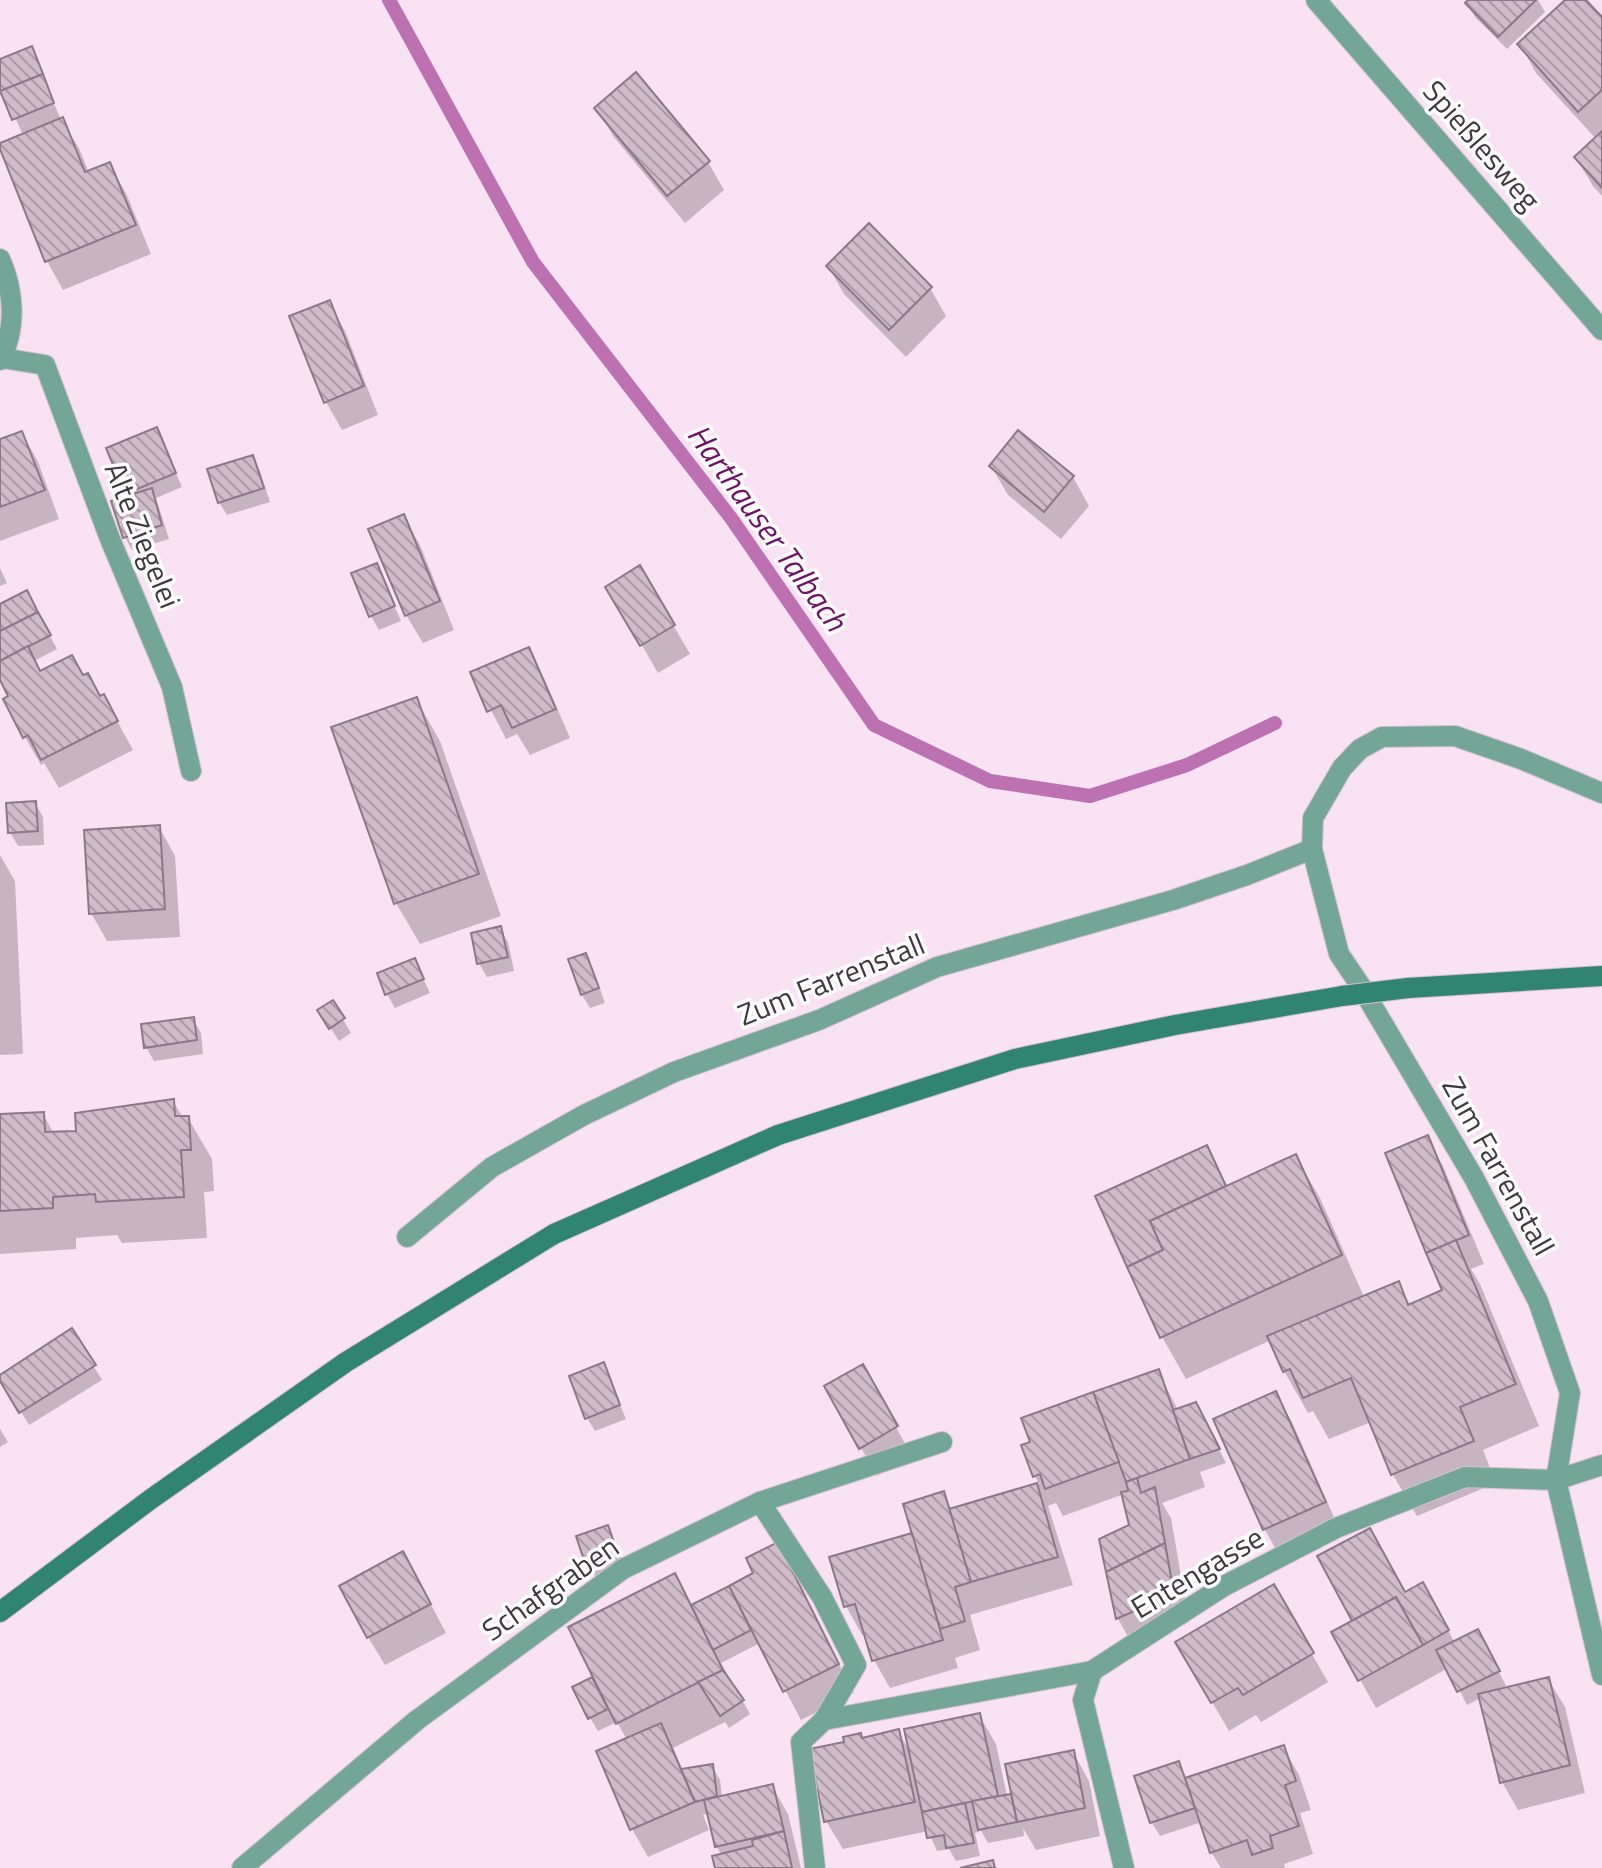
<svg xmlns="http://www.w3.org/2000/svg" width="1602" height="1868" font-family="'Titillium Web',sans-serif">
  <style>
    .shadow { fill: #0003 }
    .lines { fill: none; stroke-linecap: round; stroke-linejoin: round }
    .stream { stroke: #bd71b1; stroke-width: 14 }
    .building { fill: url(#building-back-hatch); stroke: #8c7888; stroke-width: 2 }
    .lane-casing { stroke: #d3c0cf; stroke-width: 22 }
    .street-casing { stroke: #d3c0cf; stroke-width: 22 }
    .secondary-casing { stroke: #d3c0cf; stroke-width: 22 }
    .lane { stroke: #74a698; stroke-width: 20 }
    .street { stroke: #74a698; stroke-width: 20 }
    .secondary { stroke: #318471; stroke-width: 20 }
    .secondary-bridge-casing { stroke: #d3c0cf; stroke-width: 22; stroke-linecap: butt }
    .secondary-bridge { stroke: #318471; stroke-width: 20 }
    .labels { text-anchor: middle; dominant-baseline: central; stroke-width: 7; stroke-linejoin: round; paint-order: stroke }
    .street-label { font-size: 30px; fill: #41383f; stroke: #fff }
    .water-label { font-size: 32px; font-style: italic; fill: #6f1065; stroke: #fff }
  </style>
  <defs>
    <pattern id="building-back-hatch" width="6" height="6" patternUnits="userSpaceOnUse" patternTransform="scale(2)"><rect width="6" height="6" fill="#d0bbcb"/><path d="M-1 5l2 2M0 0l6 6M5-1l2 2" fill="none" stroke="#aa99a6"/></pattern>
  </defs>
  <rect width="100%" height="100%" fill="#f8e2f3"/>
  <!-- shadow -->
  <g class="shadow">
    <path d="M1471 0H1538L1545 12 1507 49 1475 17 1467 3Z"/>
    <path d="M1568 0H1584L1602 20V196L1593 186 1576 158 1596 139 1536 73 1520 44Z"/>
    <path d="M31 49 61 120 79 148 89 173 109 164 126 193 151 254 63 290 47 261 1 144 23 135 0 84V61Z"/>
    <path d="M597 108 708 162 724 190 685 223 613 136Z"/>
    <path d="M828 266 930 288 946 316 906 357 844 294Z"/>
    <path d="M329 303 345 331 378 415 342 430 326 402Z"/>
    <path d="M156 429 182 487 156 498 169 539 132 550 125 537 129 497 108 449Z"/>
    <path d="M22 433 38 462 59 519 0 541V441Z"/>
    <path d="M252 457 260 471 270 502 227 515 219 502Z"/>
    <path d="M991 466 1073 477 1089 506 1061 539 1008 495Z"/>
    <path d="M403 516 420 545 454 630 423 643 406 615Z"/>
    <path d="M376 565 401 621 379 630 371 616Z"/>
    <path d="M0 568 7 583 0 586Z"/>
    <path d="M640 568 690 654 658 673 608 587Z"/>
    <path d="M0 606H34L57 649 34 661 41 673 83 678 101 699 104 697 133 750 59 788 44 763 41 765 25 737 11 697 0 676Z"/>
    <path d="M528 649 544 678 570 738 530 755 517 734 506 739 472 673Z"/>
    <path d="M416 699 440 741 501 916 420 944 396 903Z"/>
    <path d="M35 803 43 817 44 845 18 846 10 832Z"/>
    <path d="M159 827 175 856 180 937 107 941 91 913Z"/>
    <path d="M0 855 15 881 23 1054 0 1055Z"/>
    <path d="M500 929 508 942 514 971 487 977 479 963Z"/>
    <path d="M585 955 593 969 605 1003 590 1008 582 995 571 961Z"/>
    <path d="M414 960 430 993 395 1008 387 994Z"/>
    <path d="M333 1002 351 1033 339 1041 328 1024Z"/>
    <path d="M193 1019 201 1033 203 1054 154 1061 146 1047Z"/>
    <path d="M173 1101 183 1118H188L212 1159 214 1191 204 1192 207 1238 122 1243 117 1235 76 1238V1249L0 1254V1117L43 1114 54 1134 78 1132Z"/>
    <path d="M1427 1138 1443 1166 1484 1264 1471 1269 1480 1284 1539 1426 1483 1450 1496 1483 1417 1516 1393 1475 1371 1422 1329 1439 1313 1411 1308 1413 1284 1371 1271 1340 1186 1379 1162 1337 1098 1197 1206 1147 1228 1187 1295 1156 1320 1198 1364 1297 1398 1283 1411 1306 1444 1291Z"/>
    <path d="M72 1331 102 1380 29 1425 0 1377Z"/>
    <path d="M603 1365 626 1419 595 1431 587 1418Z"/>
    <path d="M862 1367 912 1456 877 1476 826 1386Z"/>
    <path d="M1158 1372 1178 1410 1203 1418 1226 1463 1200 1472 1205 1487 1162 1503 1171 1518 1189 1622 1134 1647 1118 1619 1101 1540 1131 1526 1124 1494 1063 1516 1056 1503 1048 1506 1073 1585 970 1615 980 1650 955 1658 958 1668 890 1688 874 1660 866 1634 862 1635 846 1606 832 1558 914 1534 943 1493 952 1510 1039 1484 1035 1476Z"/>
    <path d="M1275 1394 1292 1422 1340 1531 1281 1558 1265 1530 1216 1420Z"/>
    <path d="M0 1429 8 1442 0 1447Z"/>
    <path d="M607 1527 624 1565 595 1576 587 1562Z"/>
    <path d="M777 1545 854 1693 801 1720 760 1643 721 1663 750 1714 729 1728 725 1722 673 1748 683 1770 712 1766 720 1780 722 1797 772 1786 788 1814 801 1868H717L722 1856 717 1847 710 1813 703 1815 709 1830 648 1857 632 1829 627 1740 617 1722 598 1731 590 1718 674 1576 692 1607 756 1574Z"/>
    <path d="M419 1582 446 1633 385 1665 368 1637Z"/>
    <path d="M1273 1587 1328 1682 1261 1722 1256 1715 1229 1731 1178 1643Z"/>
    <path d="M1405 1594 1438 1613 1455 1643 1485 1645 1506 1686 1498 1689 1548 1679 1565 1707 1585 1793 1518 1810 1502 1782 1481 1698 1467 1705 1448 1668 1376 1708 1334 1633Z"/>
    <path d="M979 1715 996 1744 1007 1796H1010L1015 1804 1073 1752 1089 1781 1100 1836 1036 1850 1023 1828 1024 1836 988 1843 981 1831 975 1833 980 1856 956 1861 949 1849 937 1851 928 1831 843 1849 826 1821 863 1739 898 1732 911 1753Z"/>
    <path d="M1283 1747 1299 1775 1311 1810 1300 1813 1313 1854 1284 1864 1285 1868H1221L1211 1852 1202 1822 1160 1836 1152 1823 1136 1777 1178 1763 1187 1779Z"/>
  </g>
  <g class="lines">
    <!-- stream -->
    <path class="stream" d="M389 0 533 262 731 518 874 725 990 781 1090 796 1187 765 1275 723"/>
  </g>
  <!-- building -->
  <g class="building">
    <path d="M1468 0H1536L1498 37 1465 3Z"/>
    <path d="M1565 0H1586L1602 17V90L1578 112 1517 44Z"/>
    <path d="M32 46 43 74 0 91V59Z"/>
    <path d="M636 72 710 161 667 196 594 108Z"/>
    <path d="M43 74 54 103 12 120 0 91Z"/>
    <path d="M63 117 85 172 110 162 136 225 45 262 0 149V143Z"/>
    <path d="M1602 131V188L1574 157Z"/>
    <path d="M869 223 932 287 889 330 826 266Z"/>
    <path d="M330 300 364 386 324 403 289 316Z"/>
    <path d="M157 427 176 473 125 494 106 448Z"/>
    <path d="M1018 430 1074 476 1044 512 989 466Z"/>
    <path d="M22 431 45 490 0 507V439Z"/>
    <path d="M253 455 264 488 218 503 207 469Z"/>
    <path d="M152 488 162 525 123 538 111 501Z"/>
    <path d="M404 514 440 601 405 616 368 529Z"/>
    <path d="M377 563 395 606 369 617 351 573Z"/>
    <path d="M640 565 675 625 640 646 605 587Z"/>
    <path d="M27 590 38 612 0 631V604Z"/>
    <path d="M38 612 51 635 0 661V631Z"/>
    <path d="M28 646 40 671 72 655 83 675 88 673 100 696 104 694 118 721 41 760 28 735 23 738 3 699 8 696 0 680V661Z"/>
    <path d="M529 647 556 709 512 728 501 705 487 712 470 672Z"/>
    <path d="M417 697 479 874 394 904 331 727Z"/>
    <path d="M36 801 38 831 8 833 6 803Z"/>
    <path d="M160 825 165 909 89 914 84 830Z"/>
    <path d="M501 926 508 957 477 964 471 933Z"/>
    <path d="M586 953 599 988 581 995 568 959Z"/>
    <path d="M415 958 424 979 385 995 377 973Z"/>
    <path d="M333 1000 345 1018 329 1029 317 1010Z"/>
    <path d="M194 1017 197 1040 144 1048 141 1024Z"/>
    <path d="M174 1099 175 1116H189L191 1150H181L184 1197 96 1202 95 1194 53 1197V1208L0 1211V1114L44 1112 45 1132 76 1131 75 1113Z"/>
    <path d="M1428 1135 1469 1235 1426 1253 1385 1153Z"/>
    <path d="M1207 1145 1226 1186 1150 1221 1163 1250 1127 1267 1095 1196Z"/>
    <path d="M1296 1154 1342 1255 1160 1338 1127 1267 1163 1250 1150 1221Z"/>
    <path d="M1456 1240 1516 1384 1460 1407 1474 1441 1391 1475 1351 1378 1303 1398 1290 1369 1283 1372 1267 1336 1399 1281 1408 1305 1442 1290 1426 1253Z"/>
    <path d="M72 1328 96 1365 19 1413 0 1381V1375Z"/>
    <path d="M604 1362 620 1405 585 1419 569 1376Z"/>
    <path d="M863 1364 898 1426 859 1449 824 1386Z"/>
    <path d="M1159 1369 1190 1459 1126 1482 1093 1392Z"/>
    <path d="M1276 1391 1326 1502 1263 1530 1213 1419Z"/>
    <path d="M1093 1392 1119 1462 1045 1489 1040 1474 1033 1477 1021 1445 1030 1442 1021 1418Z"/>
    <path d="M1196 1402 1220 1449 1190 1459 1173 1410Z"/>
    <path d="M1137 1478 1141 1493 1155 1487 1165 1543 1106 1572 1099 1539 1129 1525 1121 1492 1128 1491 1126 1482Z"/>
    <path d="M1037 1483 1058 1557 971 1582 949 1509Z"/>
    <path d="M944 1491 971 1582 955 1587 965 1621 940 1629 903 1504Z"/>
    <path d="M608 1525 617 1551 585 1563 576 1536Z"/>
    <path d="M1370 1528 1405 1592 1423 1582 1449 1630 1423 1645 1396 1597 1352 1621 1317 1556Z"/>
    <path d="M912 1533 943 1640 872 1661 855 1604 844 1607 829 1557Z"/>
    <path d="M778 1542 839 1664 783 1692 729 1586 753 1573 746 1558Z"/>
    <path d="M1165 1543 1174 1594 1116 1619 1106 1572Z"/>
    <path d="M403 1551 431 1604 367 1638 339 1586Z"/>
    <path d="M675 1573 723 1670 616 1724 568 1627Z"/>
    <path d="M1274 1584 1314 1653 1243 1695 1238 1688 1211 1703 1175 1642Z"/>
    <path d="M729 1586 751 1630 713 1650 691 1605Z"/>
    <path d="M1396 1597 1423 1645 1358 1681 1331 1632Z"/>
    <path d="M1478 1629 1500 1671 1457 1692 1436 1650Z"/>
    <path d="M723 1670 744 1700 720 1716 698 1682Z"/>
    <path d="M592 1677 608 1709 588 1719 572 1687Z"/>
    <path d="M1549 1677 1570 1765 1500 1783 1478 1694Z"/>
    <path d="M980 1713 998 1796 922 1812 904 1729Z"/>
    <path d="M661 1723 695 1802 630 1830 596 1751Z"/>
    <path d="M899 1729 915 1802 824 1822 809 1749 844 1742 843 1737 861 1733 862 1738Z"/>
    <path d="M1284 1745 1296 1781 1285 1785 1299 1826 1270 1836 1273 1848 1252 1855 1247 1840 1210 1853 1185 1778Z"/>
    <path d="M1074 1750 1085 1808 1017 1822 1005 1764Z"/>
    <path d="M1179 1761 1195 1808 1150 1823 1134 1776Z"/>
    <path d="M713 1764 717 1796 695 1802 681 1769Z"/>
    <path d="M773 1784 784 1831 715 1847 704 1800Z"/>
    <path d="M1011 1794 1017 1822 978 1830 972 1801Z"/>
    <path d="M965 1803 974 1843 946 1848 944 1835 927 1838 922 1812Z"/>
    <path d="M784 1831 792 1868H715L712 1856 753 1846 752 1840Z"/>
    <path d="M993 1860 995 1868H960Z"/>
  </g>
  <g class="lines">
    <!-- lane casing -->
    <g class="lane-casing">
      <g id="lane">
        <path d="M1316 0 1602 330"/>
        <path d="M1360 985 1339 954 1312 849 1313 818 1342 768 1360 749 1382 737 1455 736 1521 759 1602 793"/>
        <path d="M407 1237 492 1167 584 1115 674 1072 819 1020 937 967 1173 900 1247 875 1312 849"/>
        <path d="M760 1502 822 1597 856 1665 824 1720"/>
        <path d="M242 1868 417 1720 623 1569 760 1502 942 1442"/>
      </g>
    </g>
    <!-- street casing -->
    <g class="street-casing">
      <g id="street">
        <path d="M0 259C14 290 17 329 0 360"/>
        <path d="M2 358 45 365 110 539 172 687 191 771"/>
        <path d="M1360 985 1474 1178 1538 1301 1570 1393 1556 1480 1602 1675"/>
        <path d="M1092 1671 1083 1700 1124 1868"/>
        <path d="M815 1868 801 1742 824 1720 1092 1671 1224 1586 1336 1528 1465 1477 1556 1480 1602 1465"/>
      </g>
    </g>
    <!-- secondary casing -->
    <g class="secondary-casing">
      <g id="secondary">
        <path d="M1408 988 1602 976"/>
        <path d="M0 1612 151 1499 346 1362 554 1234 778 1135 1015 1059 1175 1025 1342 996"/>
      </g>
    </g>
    <!-- lane -->
    <use href="#lane" class="lane"/>
    <!-- street -->
    <use href="#street" class="street"/>
    <!-- secondary -->
    <use href="#secondary" class="secondary"/>
    <!-- secondary-bridge casing -->
    <g class="secondary-bridge-casing">
      <path id="secondary-bridge" d="M1342 996 1408 988"/>
    </g>
    <!-- secondary-bridge -->
    <use href="#secondary-bridge" class="secondary-bridge"/>
  </g>
  <g class="labels">
    <!-- street labels -->
    <g class="street-label">
      <text transform="translate(1482 145) rotate(49)">Spießlesweg</text>
      <text transform="translate(143 535) rotate(68)">Alte Ziegelei</text>
      <text transform="translate(831 979) rotate(-22)">Zum Farrenstall</text>
      <text transform="translate(1499 1166) rotate(61)">Zum Farrenstall</text>
      <text transform="translate(1197 1572) rotate(-31)">Entengasse</text>
      <text transform="translate(550 1588) rotate(-35)">Schafgraben</text>
    </g>
    <!-- water labels -->
    <g class="water-label">
      <text transform="translate(768 527) rotate(54)">Harthauser Talbach</text>
    </g>
  </g>
</svg>
